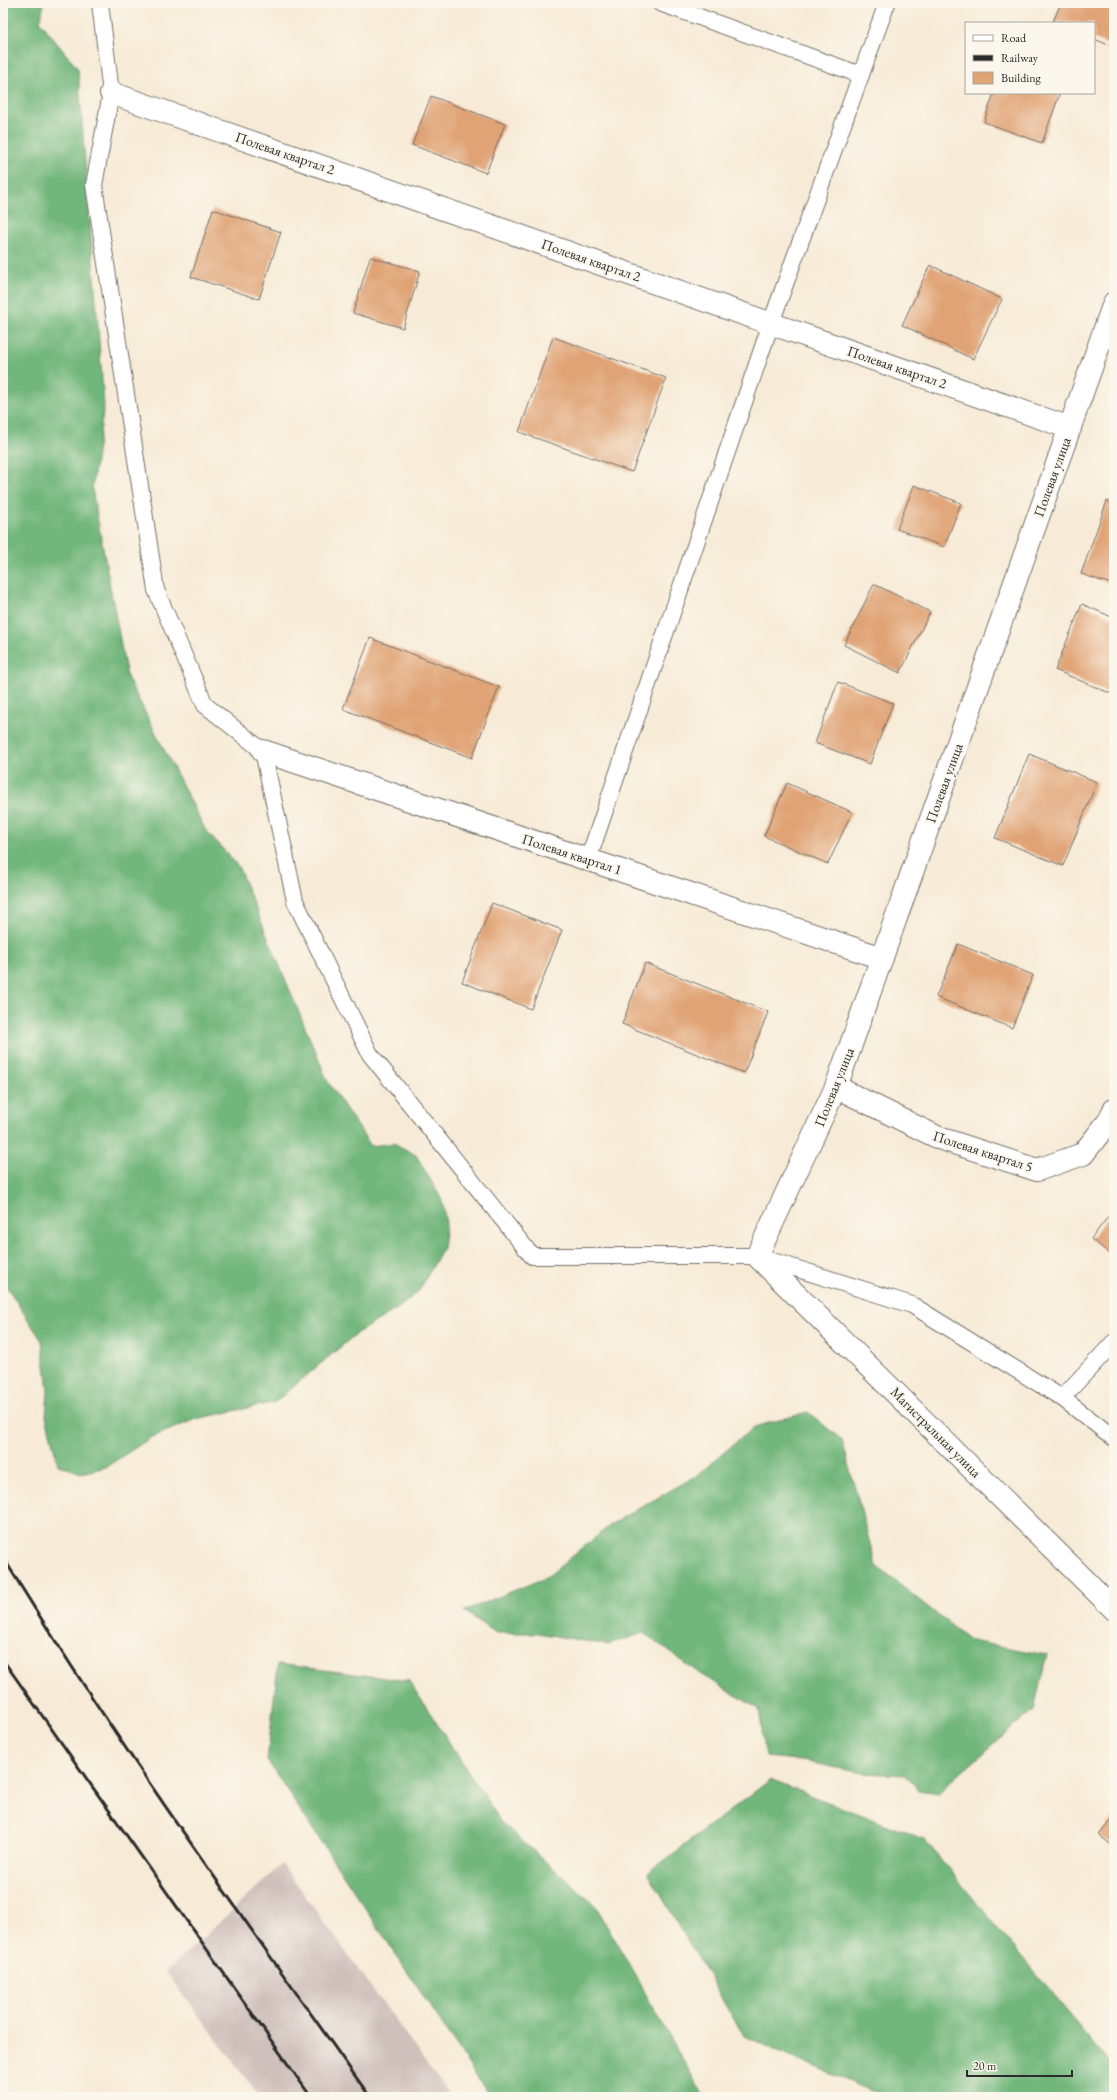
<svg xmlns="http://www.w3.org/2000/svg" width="1117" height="2100" font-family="'EB Garamond',serif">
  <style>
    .industrial { fill: #cfc0bb }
    .forest { fill: #71b67a; stroke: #4e7052 }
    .building { fill: #e0a375 }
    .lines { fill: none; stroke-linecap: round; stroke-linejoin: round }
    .service-casing { stroke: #726e67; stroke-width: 18 }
    .minor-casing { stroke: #726e67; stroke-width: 24 }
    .service { stroke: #fff; stroke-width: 16 }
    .minor { stroke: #fff; stroke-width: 22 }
    .rail { stroke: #2b2b2b; stroke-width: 3 }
    .labels { text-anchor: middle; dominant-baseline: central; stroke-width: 3.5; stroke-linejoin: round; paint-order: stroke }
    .street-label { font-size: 14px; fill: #2b2b2b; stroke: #fbf7ec }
  </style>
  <rect width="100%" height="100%" fill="#fbf7ec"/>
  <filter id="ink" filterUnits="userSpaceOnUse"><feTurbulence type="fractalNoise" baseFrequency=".025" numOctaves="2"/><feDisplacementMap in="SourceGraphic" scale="8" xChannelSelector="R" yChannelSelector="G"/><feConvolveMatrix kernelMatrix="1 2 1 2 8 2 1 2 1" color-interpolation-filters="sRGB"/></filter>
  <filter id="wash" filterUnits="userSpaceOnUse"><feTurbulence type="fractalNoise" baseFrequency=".012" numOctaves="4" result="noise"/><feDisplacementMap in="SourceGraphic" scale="16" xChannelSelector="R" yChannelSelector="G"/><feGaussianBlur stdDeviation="0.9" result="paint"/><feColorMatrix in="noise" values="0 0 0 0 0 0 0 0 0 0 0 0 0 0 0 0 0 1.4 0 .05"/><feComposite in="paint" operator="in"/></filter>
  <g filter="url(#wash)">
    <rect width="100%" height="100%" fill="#f7ebd7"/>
    <!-- industrial -->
    <path class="industrial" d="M282 1864 451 2097H260L166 1972Z"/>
    <!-- forest -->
    <g class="forest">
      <path d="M3 3H44L40 22 78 69 104 405 92 489 127 677 205 829 238 866 328 1082 371 1146 394 1143 416 1155 442 1200 446 1223 443 1248 419 1291 400 1307 357 1333 275 1402 196 1419 150 1438 106 1467 81 1473 58 1465 46 1416 48 1391 42 1341 3 1281Z"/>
      <path d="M808 1412 842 1440 876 1566 971 1641 1047 1655 1034 1709 938 1793 919 1790 905 1775 863 1773 797 1760 766 1757 759 1709 700 1674 644 1633 608 1645 538 1633H496L464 1611 547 1577 613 1523 696 1476 754 1427Z"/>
      <path d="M278 1664 409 1681 502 1823 596 1906 704 2097H490L267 1760Z"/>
      <path d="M770 1780 924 1839 1114 2068V2097H885L744 2036 648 1873Z"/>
    </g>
    <g id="blocks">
      <!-- building -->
      <g class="building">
        <path d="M1061 3H1114V47L1094 39V23L1053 22Z"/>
        <path d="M994 93H1060L1042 143 984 122Z"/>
        <path d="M431 96 505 124 486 173 412 145Z"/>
        <path d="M213 209 281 232 259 299 191 277Z"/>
        <path d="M370 257 420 271 403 328 353 313Z"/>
        <path d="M930 265 1002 299 973 359 902 325Z"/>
        <path d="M553 337 666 378 632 472 519 432Z"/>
        <path d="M914 485 961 503 944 547 897 529Z"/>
        <path d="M1107 501 1114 504V585L1081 574Z"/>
        <path d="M874 584 930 612 900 673 844 645Z"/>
        <path d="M1082 604 1114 618V688L1112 694 1055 670Z"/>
        <path d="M370 638 499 687 472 758 343 709Z"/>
        <path d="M838 682 893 703 870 764 815 743Z"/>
        <path d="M1029 754 1097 782 1063 866 995 838Z"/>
        <path d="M787 783 852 812 828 864 764 836Z"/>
        <path d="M492 903 562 930 531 1009 462 982Z"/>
        <path d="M958 944 1033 975 1012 1028 936 997Z"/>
        <path d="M645 963 768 1012 744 1073 622 1024Z"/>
        <path d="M1114 1209V1257L1091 1239Z"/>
        <path d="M1114 1816V1847L1099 1835Z"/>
      </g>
    </g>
  </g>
  <g filter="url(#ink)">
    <use href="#blocks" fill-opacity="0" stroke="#726e67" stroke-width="1"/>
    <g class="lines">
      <!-- service casing -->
      <g class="service-casing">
        <g id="service">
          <path d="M100 3 111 93 94 185 156 590 205 705 263 751 295 901 370 1054 532 1256H757L912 1305 1062 1398 1114 1438"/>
          <path d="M660 3 861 75"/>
          <path d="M588 860 771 323 887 3"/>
          <path d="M1062 1398 1114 1342"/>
        </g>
      </g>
      <!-- minor casing -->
      <g class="minor-casing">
        <g id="minor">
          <path d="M111 93 1070 428"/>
          <path d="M1114 303 836 1087 757 1256 1114 1609"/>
          <path d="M263 751 882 958"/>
          <path d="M836 1087 939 1138 1037 1170 1083 1154 1108 1122 1114 1110"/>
        </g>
      </g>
      <!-- service -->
      <use href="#service" class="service"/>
      <!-- minor -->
      <use href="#minor" class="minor"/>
      <!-- rail -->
      <g class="rail">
        <path d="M3 1557C116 1743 244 1919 370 2097"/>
        <path d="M3 1660 311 2097"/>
      </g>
    </g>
  </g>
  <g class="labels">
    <!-- street labels -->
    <g class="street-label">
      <text transform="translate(285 153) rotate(19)">Полевая квартал 2</text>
      <text transform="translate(591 260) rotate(19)">Полевая квартал 2</text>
      <text transform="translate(897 367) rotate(19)">Полевая квартал 2</text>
      <text transform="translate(1052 477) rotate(-70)">Полевая улица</text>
      <text transform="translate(944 783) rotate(-70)">Полевая улица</text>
      <text transform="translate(572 854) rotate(18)">Полевая квартал 1</text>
      <text transform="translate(834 1087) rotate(-68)">Полевая улица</text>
      <text transform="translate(983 1151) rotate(18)">Полевая квартал 5</text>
      <text transform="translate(936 1432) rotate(45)">Магистральная улица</text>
    </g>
  </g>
  <!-- margin -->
  <rect width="1117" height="2100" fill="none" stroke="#fbf7ec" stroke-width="16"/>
  <!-- legend -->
  <rect x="965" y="22" width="130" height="72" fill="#fbf7ec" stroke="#a8a59f"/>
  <rect x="973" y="35" width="20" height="6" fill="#ffffff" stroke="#a8a59f"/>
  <text x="1001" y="42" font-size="12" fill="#2b2b2b">Road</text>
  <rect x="973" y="55" width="20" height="6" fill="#2b2b2b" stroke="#a8a59f"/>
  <text x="1001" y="62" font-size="12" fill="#2b2b2b">Railway</text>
  <rect x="973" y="72" width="20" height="12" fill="#e0a375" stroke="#a8a59f"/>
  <text x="1001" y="82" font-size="12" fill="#2b2b2b">Building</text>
  <!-- scale -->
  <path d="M967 2070v6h105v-6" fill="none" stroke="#2b2b2b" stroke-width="2"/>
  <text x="973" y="2070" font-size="12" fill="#2b2b2b" stroke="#fbf7ec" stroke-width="3" paint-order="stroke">20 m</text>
</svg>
